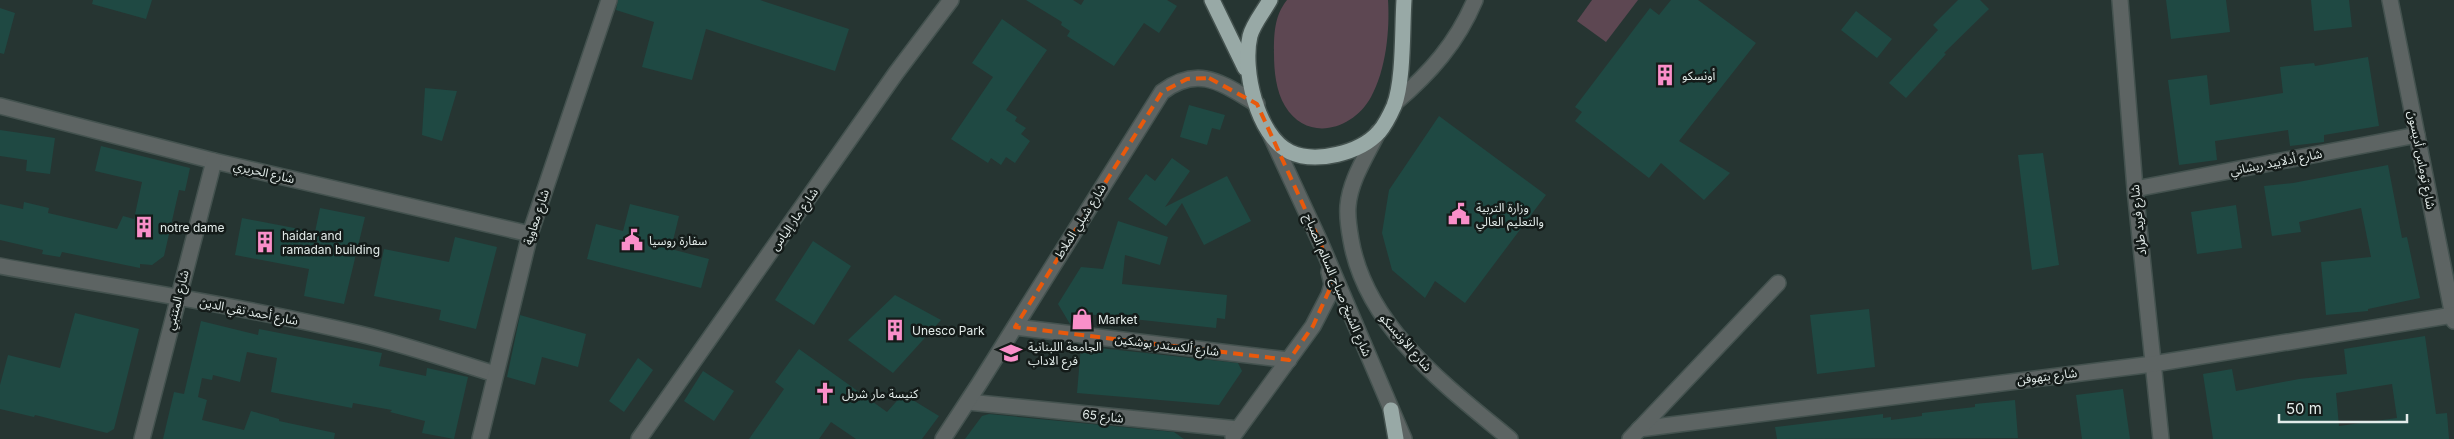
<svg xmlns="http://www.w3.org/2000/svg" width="2454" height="439" font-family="Inter,'Noto Sans Arabic',sans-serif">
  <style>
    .green { fill: #5d4752 }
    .building { fill: #1f4943; fill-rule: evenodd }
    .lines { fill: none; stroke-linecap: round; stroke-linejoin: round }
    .minor-casing { stroke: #44524f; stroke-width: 18 }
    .highway-casing { stroke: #44524f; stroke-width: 18 }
    .minor { stroke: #5d6463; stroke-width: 15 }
    .highway { stroke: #98a9a6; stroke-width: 15 }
    .marked { fill: none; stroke: #e8590c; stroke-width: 4; stroke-dasharray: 10 6; stroke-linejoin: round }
    .labels { text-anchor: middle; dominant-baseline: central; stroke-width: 5; stroke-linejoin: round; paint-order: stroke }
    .poi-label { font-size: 12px; fill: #e2ebe9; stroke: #141b19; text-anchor: start }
    .street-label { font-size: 12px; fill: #e2ebe9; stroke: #141b19 }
  </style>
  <rect width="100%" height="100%" fill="#263532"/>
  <!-- green -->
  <g class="green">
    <path d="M1287 0H1388C1390 30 1386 70 1371 97 1353 130 1307 143 1285 106 1276 91 1274 71 1274 54 1274 35 1274 16 1287 0Z"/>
    <path d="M1592 0H1638L1606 42 1577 21Z"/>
  </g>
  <!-- building -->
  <g class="building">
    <path d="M93 0H152L146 19 92 4Z"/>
    <path d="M618 0H760L849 29 835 71 706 29 692 80 642 67 654 22 616 10Z"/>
    <path d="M1026 0H1073L1081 5 1084 0H1167L1177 6 1159 33 1144 23 1114 66 1067 36 1070 31 1061 25 1062 22Z"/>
    <path d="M1671 0H1698L1756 43 1679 141 1730 173 1704 200 1661 163 1649 178 1575 121 1582 112 1575 107 1650 8 1659 15Z"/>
    <path d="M1958 0H1980L1989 9 1944 53 1946 54 1906 98 1889 83 1938 30 1933 25Z"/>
    <path d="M2166 0H2226L2230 32 2171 39Z"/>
    <path d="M2311 0H2349L2352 27 2314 31Z"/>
    <path d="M0 8 15 13 4 54 0 53Z"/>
    <path d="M1856 11 1892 39 1877 58 1841 30Z"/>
    <path d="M1002 19 1047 50 1006 110 1017 117 1015 121 1026 128 1021 134 1030 141 1015 163 1006 157 1001 165 991 158 988 163 951 139 993 77 972 63Z"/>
    <path d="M2368 57 2379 126 2324 135V142L2290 146 2288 130 2215 141 2217 160 2179 165 2168 80 2207 75 2210 105 2283 93 2280 67 2314 63 2315 66Z"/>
    <path d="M425 88 457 91 442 141 422 135Z"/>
    <path d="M1189 105 1225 115 1220 130 1212 128 1207 145 1180 137Z"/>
    <path d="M1439 116 1546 195 1465 303 1435 281 1425 298 1392 270 1382 233 1389 190Z"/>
    <path d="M0 130 55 138 50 174 26 171 27 160 0 156Z"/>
    <path d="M101 146 190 168 185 191 179 190 164 256 152 265 140 264V268L62 252 60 257 42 254 43 250 0 240V204L23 209 24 202 49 208 48 213 117 229 123 216 134 219 142 182 95 171Z"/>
    <path d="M2043 153 2059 265 2032 270 2018 155Z"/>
    <path d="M1172 158 1190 171 1165 207 1227 176 1251 221 1204 245 1182 203 1166 226 1128 199 1146 174 1155 181Z"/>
    <path d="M2388 165 2402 238 2407 237 2420 298 2368 309V311L2326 315 2321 262 2371 257 2361 208 2299 222 2301 232 2272 236 2264 186 2293 183Z"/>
    <path d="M630 204 679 216 671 249 709 259 701 288 587 259 596 224 623 231Z"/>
    <path d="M2236 205 2242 248 2197 254 2191 212Z"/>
    <path d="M320 208 365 217 344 304 304 296 309 269 235 255 242 218 315 232Z"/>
    <path d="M1118 221 1168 237 1160 265 1125 255 1122 284 1227 295 1225 319 1217 318 1216 328 1086 314V324H1070L1058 304 1081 267 1103 269Z"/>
    <path d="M455 237 497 247 476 329 439 320 441 310 374 296 384 249 449 262Z"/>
    <path d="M813 241 851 266 814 325 775 300Z"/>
    <path d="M895 295 941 320 893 373 848 340Z"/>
    <path d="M1869 309 1875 367 1817 374 1810 315Z"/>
    <path d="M75 313 139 329 114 429 107 433 35 415 34 417 0 409V385L8 355 60 368Z"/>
    <path d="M520 315 586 334 578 367 542 357 535 385 507 377Z"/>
    <path d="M201 321 258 335 259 329 382 353 379 366 426 376 427 368 468 377 454 439 422 433 425 421 390 412 392 410 353 403 352 408 271 392 277 358 247 352 240 382 213 375 212 380 202 378 198 397 207 400 202 420 244 430 251 411 279 419V421L335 433 334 439H163L174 392 184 394Z"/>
    <path d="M2425 336 2436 414 2447 413 2449 439H2213L2203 374 2232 369 2236 391 2299 379 2347 374 2344 349ZM2392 384 2397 418 2339 426 2336 393Z"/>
    <path d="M1081 346 1238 363 1242 371 1219 405 1077 393Z"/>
    <path d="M799 349 887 412 903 394 939 416 922 439H856L831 422 819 439H749L784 389 775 382Z"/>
    <path d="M638 358 653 370 624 412 609 401Z"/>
    <path d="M703 371 734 391 714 421 684 401Z"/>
    <path d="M2123 389 2130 439H2082L2076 395Z"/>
    <path d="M2015 400 2018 438 1777 439 1775 427 1883 414V418L1891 417V420L1922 416V413L1975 407V404Z"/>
    <path d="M989 414 1174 432 1184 439H965L982 416Z"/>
  </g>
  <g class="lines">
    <!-- minor casing -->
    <g class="minor-casing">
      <g id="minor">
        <path d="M2120 0 2135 189 2161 439"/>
        <path d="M2390 0 2454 321"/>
        <path d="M1395 103C1430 73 1457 43 1475 0"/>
        <path d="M0 106 214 161 530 234"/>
        <path d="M1378 132C1367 155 1350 180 1348 206 1347 217 1349 229 1351 240 1366 327 1446 386 1510 439"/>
        <path d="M1271 136 1321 244 1404 439"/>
        <path d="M2135 189 2417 135"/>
        <path d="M0 266C120 288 242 306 360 334 406 345 450 360 495 374"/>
        <path d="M1015 327 1289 360"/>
        <path d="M968 402 1238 429"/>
        <path d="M1639 429 2153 364 2453 315"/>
        <path d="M1233 436 1313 326 1329 295 1332 284 1329 272"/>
        <path d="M142 439 214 161"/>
        <path d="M480 439 530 234 609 0"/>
        <path d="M639 439 896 73 951 0"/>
        <path d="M943 439 979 384 1162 92C1199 64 1223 84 1257 104"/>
        <path d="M1630 439 1778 283"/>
      </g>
    </g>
    <!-- highway casing -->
    <g class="highway-casing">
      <g id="highway">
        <path d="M1212 0 1245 68"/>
        <path d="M1270 0C1264 11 1253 24 1250 36 1242 69 1257 136 1290 152 1316 164 1360 153 1379 132 1385 125 1390 115 1394 106 1404 80 1402 29 1404 0"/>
        <path d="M1391 410 1396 439"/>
      </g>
    </g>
    <!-- minor -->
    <use href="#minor" class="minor"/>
    <!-- highway -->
    <use href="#highway" class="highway"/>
  </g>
  <!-- marked area -->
  <path class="marked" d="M1209 78 1257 104 1321 244 1332 284 1313 326 1289 360 1015 327 1162 92 1187 79Z"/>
  <!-- icons -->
  <defs>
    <g id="building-bare" transform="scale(1.725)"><path d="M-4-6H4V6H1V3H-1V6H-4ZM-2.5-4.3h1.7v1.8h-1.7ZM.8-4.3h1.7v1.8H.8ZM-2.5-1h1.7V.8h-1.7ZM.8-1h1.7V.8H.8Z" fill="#f98fc9" stroke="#141b19" stroke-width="2.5" paint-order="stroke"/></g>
    <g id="civic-bare" transform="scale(1.725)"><path d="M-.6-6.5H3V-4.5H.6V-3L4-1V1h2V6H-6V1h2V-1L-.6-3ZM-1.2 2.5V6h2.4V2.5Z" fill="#f98fc9" stroke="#141b19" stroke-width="2.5" paint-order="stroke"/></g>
    <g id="shop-bare" transform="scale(1.725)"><path d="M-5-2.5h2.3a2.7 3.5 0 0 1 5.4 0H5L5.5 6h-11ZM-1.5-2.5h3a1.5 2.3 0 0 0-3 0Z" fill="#f98fc9" stroke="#141b19" stroke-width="2.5" paint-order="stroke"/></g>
    <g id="university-bare" transform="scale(1.725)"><path d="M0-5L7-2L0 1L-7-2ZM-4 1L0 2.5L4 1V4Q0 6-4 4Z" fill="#f98fc9" stroke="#141b19" stroke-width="2.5" paint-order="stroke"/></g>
    <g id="church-bare" transform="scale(1.725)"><path d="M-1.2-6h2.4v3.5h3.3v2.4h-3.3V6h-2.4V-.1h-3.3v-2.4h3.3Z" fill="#f98fc9" stroke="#141b19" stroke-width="2.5" paint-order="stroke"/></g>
  </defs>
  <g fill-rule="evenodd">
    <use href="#building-bare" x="1665" y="75"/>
    <use href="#civic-bare" x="1459" y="214"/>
    <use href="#building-bare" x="144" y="227"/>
    <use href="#civic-bare" x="632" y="240"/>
    <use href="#building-bare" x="265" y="242"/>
    <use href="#shop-bare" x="1082" y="319"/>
    <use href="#building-bare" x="895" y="330"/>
    <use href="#university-bare" x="1011" y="353"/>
    <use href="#church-bare" x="825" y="393"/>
  </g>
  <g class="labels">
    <!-- poi labels -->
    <g class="poi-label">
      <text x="1682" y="75">أونسكو</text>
      <text x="1476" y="207">وزارة التربية<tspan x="1476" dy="14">والتعليم العالي</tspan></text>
      <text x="160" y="227">notre dame</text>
      <text x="282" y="235">haidar and<tspan x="282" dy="14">ramadan building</tspan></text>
      <text x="649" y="240">سفارة روسيا</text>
      <text x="1098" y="319">Market</text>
      <text x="912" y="330">Unesco Park</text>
      <text x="1028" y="346">الجامعة اللبنانية<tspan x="1028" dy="14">فرع الاداب</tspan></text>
      <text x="842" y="393">كنيسة مار شربل</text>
    </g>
    <!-- street labels -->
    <g class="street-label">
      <text transform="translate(2422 160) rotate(79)">شارع توماس أديسون</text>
      <text transform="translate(2276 162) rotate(-11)">شارع أدلاييد ريشاني</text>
      <text transform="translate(264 172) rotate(13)">شارع الحريري</text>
      <text transform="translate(536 217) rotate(-72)">شارع معاوية</text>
      <text transform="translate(794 219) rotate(-55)">شارع مار إلياس</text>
      <text transform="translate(2138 220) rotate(-96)">شارع فريد طراد</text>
      <text transform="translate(1080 221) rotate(-58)">شارع شبلي الملاط</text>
      <text transform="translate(1338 285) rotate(67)">شارع الشيخ صباح السالم الصباح</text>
      <text transform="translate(177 300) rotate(-76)">شارع المتنبي</text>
      <text transform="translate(249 311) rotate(11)">شارع أحمد تقي الدين</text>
      <text transform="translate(1406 342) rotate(49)">شارع الأونيسكو</text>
      <text transform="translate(1167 345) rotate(7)">شارع ألكسندر بوشكين</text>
      <text transform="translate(2047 376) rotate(-7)">شارع بتهوفن</text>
      <text transform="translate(1103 416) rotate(6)">شارع 65</text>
    </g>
  </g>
  <!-- scale -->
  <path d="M2279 414v8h128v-8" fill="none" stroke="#e2ebe9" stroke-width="2.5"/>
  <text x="2286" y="414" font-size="15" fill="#e2ebe9" stroke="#141b19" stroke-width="4" paint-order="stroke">50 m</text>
</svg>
